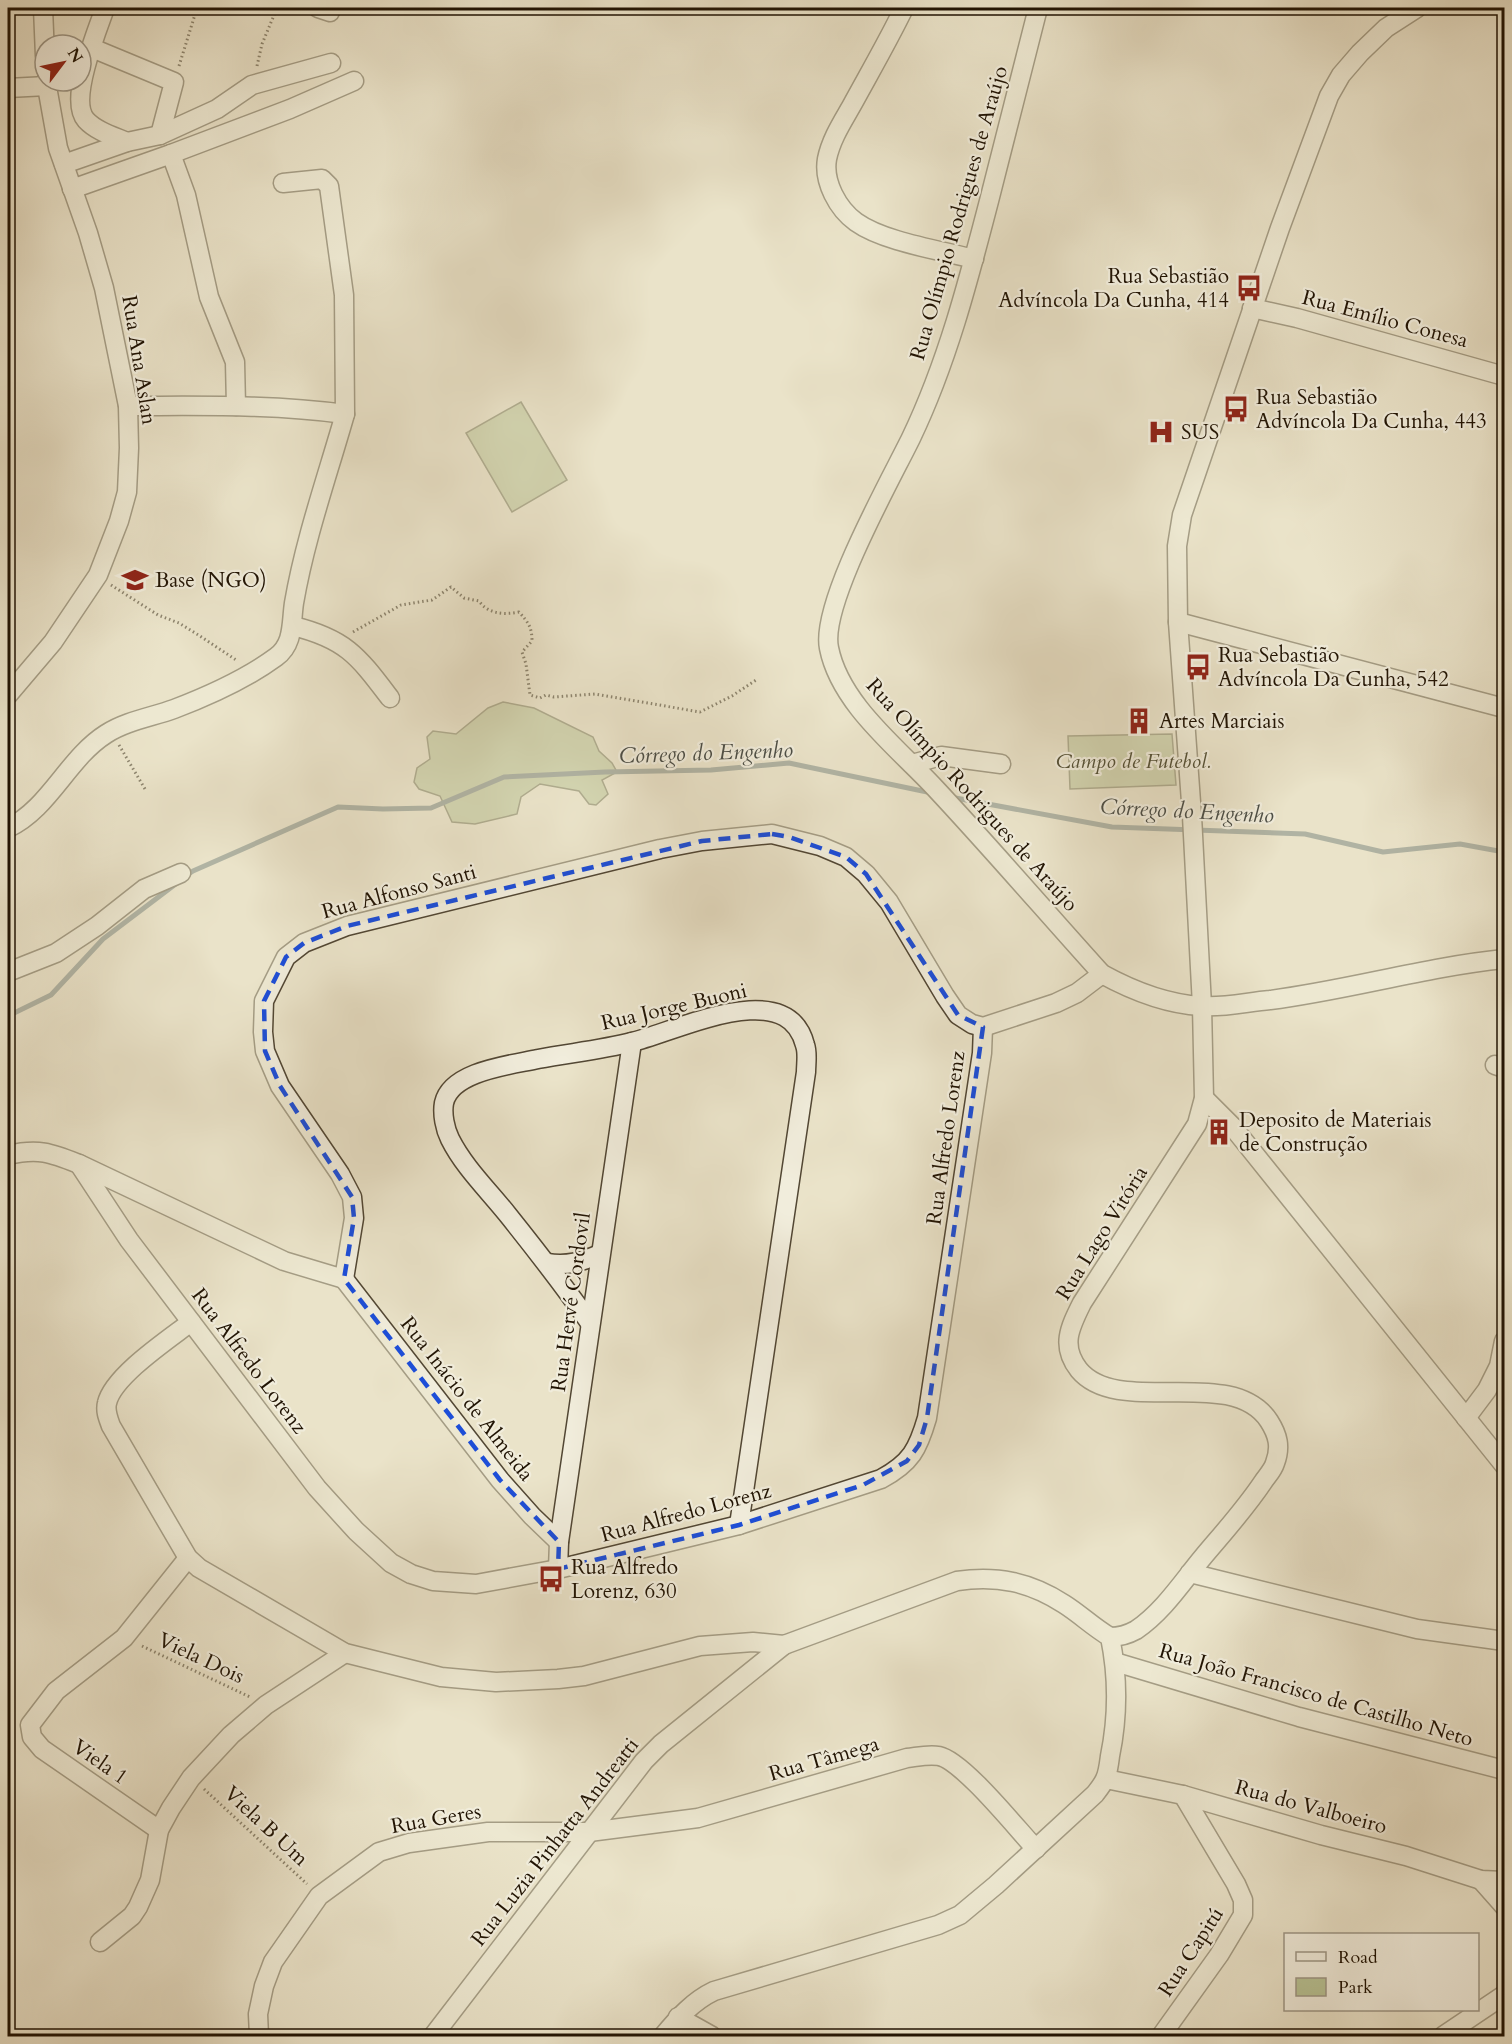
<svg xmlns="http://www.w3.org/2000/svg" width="1512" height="2044" font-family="Cardo,serif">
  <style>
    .green { fill: #b8c395; stroke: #6c6b4c; stroke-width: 1.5 }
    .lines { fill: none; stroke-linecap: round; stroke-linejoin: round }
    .stream { stroke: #6c7876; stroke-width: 5 }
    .minor-casing { stroke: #524734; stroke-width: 21 }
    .path { stroke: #201303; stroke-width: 3; stroke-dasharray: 1.5 3; stroke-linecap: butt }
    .minor { stroke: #f1eddc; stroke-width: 18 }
    .marked { fill: none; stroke: #1d4ed8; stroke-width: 4.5; stroke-dasharray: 12 8; stroke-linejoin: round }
    .labels { text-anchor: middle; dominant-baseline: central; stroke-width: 4.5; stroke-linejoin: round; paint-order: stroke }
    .street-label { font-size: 21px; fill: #201303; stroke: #f1eddc }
    .poi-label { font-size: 21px; fill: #201303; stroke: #f1eddc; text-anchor: start }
    .park-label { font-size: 21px; font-style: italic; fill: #555136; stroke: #f1eddc }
    .water-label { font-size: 22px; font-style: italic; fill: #4c4e46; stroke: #f1eddc }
  </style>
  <rect width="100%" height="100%" fill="#eae3c9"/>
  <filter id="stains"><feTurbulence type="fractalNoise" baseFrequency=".00333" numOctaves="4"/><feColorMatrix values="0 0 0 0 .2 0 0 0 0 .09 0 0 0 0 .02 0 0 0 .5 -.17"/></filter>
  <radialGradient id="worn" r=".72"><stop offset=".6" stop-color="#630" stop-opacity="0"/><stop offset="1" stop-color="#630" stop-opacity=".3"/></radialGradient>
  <!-- green -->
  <g class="green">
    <path d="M521 402 567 480 512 512 466 433Z"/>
    <path d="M503 702 534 708 593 737 599 751 612 763 617 772 602 780 608 794 596 805 589 804 579 791 540 784 521 797 517 814 475 824 452 822 440 796 419 789 414 782 417 768 430 759 427 737 433 731 456 734 488 708Z"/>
    <path d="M1172 734 1176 785 1070 789 1068 736Z"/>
  </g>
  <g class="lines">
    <!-- stream -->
    <g class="stream">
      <path d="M950 797 1112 827 1305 834 1383 852 1460 844 1504 852"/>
      <path d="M184 877 193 871 338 807 383 809 431 808 504 777 605 772 711 770 789 763 932 793"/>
      <path d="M8 1016 51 995 103 939 177 883"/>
    </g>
    <!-- minor casing -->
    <g class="minor-casing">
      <g id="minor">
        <path d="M43 8 45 56"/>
        <path d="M105 8C97 31 68 100 86 120 96 131 113 136 127 142"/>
        <path d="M318 8 330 12"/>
        <path d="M904 8C888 41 870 72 852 105 843 121 831 139 827 159 823 182 838 209 856 222 884 242 940 250 974 259"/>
        <path d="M1038 8C1022 72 1005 137 989 201 968 282 947 363 911 438 890 481 820 605 829 648 840 704 898 748 935 788 992 849 1046 912 1102 974 1133 991 1165 1004 1201 1006 1224 1008 1247 1002 1270 1000 1349 990 1425 967 1504 959"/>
        <path d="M92 48 174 82 160 135"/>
        <path d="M8 88 47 86"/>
        <path d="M171 154 290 109 354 81"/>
        <path d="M64 164 127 142 160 135 217 109 252 85 331 63"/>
        <path d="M72 189 171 154 186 195 209 297 235 362 236 406"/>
        <path d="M1252 308 1297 318 1504 376"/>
        <path d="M128 406C200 406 273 404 345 414L344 295 329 186 322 179 283 183"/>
        <path d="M1178 622 1504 708"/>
        <path d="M293 626C346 639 358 656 390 698"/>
        <path d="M8 695 53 642 98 575 119 521 127 492 129 448 128 406 104 288 88 233 58 148 46 81"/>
        <path d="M912 764 941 756 1001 764"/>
        <path d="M8 828C49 809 68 758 106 734 126 721 152 717 174 709 208 696 246 679 276 657 294 644 291 623 294 603 305 539 327 477 345 414"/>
        <path d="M8 972 56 953 97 926 144 889 181 873"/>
        <path d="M1495 1065 1504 1068"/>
        <path d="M1204 1098 1232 1126 1504 1465"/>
        <path d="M8 1155C39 1148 51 1153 79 1164L284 1261 344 1279 354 1218 352 1197 340 1174 280 1086 265 1051 263 1032 264 1001 286 957 304 943 347 926 660 849 702 841 772 834 820 846 846 857 866 874 889 902 945 996 958 1015 972 1024 983 1027 1056 1003 1077 993 1102 974"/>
        <path d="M79 1164 129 1240 317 1488 356 1531 391 1563 411 1574 433 1581 476 1584 558 1569 739 1525 881 1479C911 1463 918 1449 927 1418L982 1053 983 1027"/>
        <path d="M547 1263C568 1266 581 1262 600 1254"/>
        <path d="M344 1279 500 1480 532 1516 559 1542"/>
        <path d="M191 1322C169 1339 113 1376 107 1403 105 1411 108 1418 111 1426L188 1558 199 1568 345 1653 441 1677 496 1682 558 1679 584 1676 700 1646 753 1642 784 1645 957 1581C997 1575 1030 1582 1064 1604 1080 1614 1093 1627 1110 1637 1118 1676 1118 1717 1110 1756 1109 1764 1108 1773 1105 1779 1103 1784 1098 1790 1095 1794L996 1885 960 1915 938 1925 714 1991C693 2001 678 2018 663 2036"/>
        <path d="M590 1323C564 1286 536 1250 508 1215 488 1190 464 1167 450 1139 445 1129 442 1114 444 1103 451 1071 511 1065 538 1059 569 1053 601 1050 632 1042 676 1032 787 974 805 1045 808 1053 806 1064 806 1072L739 1525"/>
        <path d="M1466 1418 1487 1390 1499 1366 1504 1341"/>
        <path d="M558 1569 559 1542 632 1042"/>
        <path d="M1190 1573 1417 1629 1504 1641"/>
        <path d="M1110 1637C1120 1637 1127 1635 1136 1630 1163 1612 1183 1581 1203 1557 1224 1532 1245 1509 1263 1482 1267 1476 1273 1470 1275 1463 1281 1447 1278 1435 1269 1421 1232 1364 1119 1418 1079 1370 1060 1346 1070 1327 1082 1303L1197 1124 1204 1098 1202 1006 1192 816 1178 622 1177 546 1182 515 1280 228 1329 96 1341 75 1360 53 1386 28 1417 8"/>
        <path d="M1115 1662 1299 1717 1504 1770"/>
        <path d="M1106 1779 1183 1795 1321 1835 1406 1856 1481 1880 1504 1881"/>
        <path d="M159 1830 42 1749 32 1737 30 1725 56 1691 124 1638 188 1558"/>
        <path d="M1481 1880 1504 1906"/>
        <path d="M100 1942 132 1916 138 1907 150 1880 159 1830 171 1808 191 1778 231 1735 266 1705 345 1653"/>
        <path d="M678 2017 712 2036"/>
        <path d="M259 2036 258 2014 264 1986 273 1962 319 1896 379 1852 409 1843 488 1832H589L698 1818 907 1758C917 1757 928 1754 939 1756 963 1761 1017 1829 1036 1849"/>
        <path d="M433 2036 644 1761 661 1744 784 1645"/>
        <path d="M1161 2036 1219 1955 1243 1915V1900L1236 1884 1183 1795"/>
        <path d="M1443 2036 1504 1995"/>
      </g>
    </g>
    <!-- path -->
    <g class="path">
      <path d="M179 66 197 8"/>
      <path d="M257 66 262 44 277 8"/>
      <path d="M111 585 158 615 179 623 200 636 236 660"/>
      <path d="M353 632 401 605 432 600 451 587 464 598 479 601C488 614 504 615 519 612 528 622 532 627 532 641L522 652 526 664 530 695 540 698 546 695 554 697 595 694 700 712 732 696 756 680"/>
      <path d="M119 745 145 789"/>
      <path d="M142 1646 250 1697"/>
      <path d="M204 1789 307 1884"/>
    </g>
    <!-- minor -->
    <use href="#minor" class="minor"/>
  </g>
  <!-- marked area -->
  <path d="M0 0H1512V2044H0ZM772 834 789 837 846 857 866 874 958 1015 983 1027 927 1418 919 1445 907 1461 863 1485 739 1525 558 1569 559 1542 500 1480 344 1279 354 1218 352 1197 280 1086 265 1051 264 1001 286 957 304 943 347 926 702 841Z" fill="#eae3c9" fill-opacity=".55" fill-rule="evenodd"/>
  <path class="marked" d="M772 834 789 837 846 857 866 874 958 1015 983 1027 927 1418 919 1445 907 1461 863 1485 739 1525 558 1569 559 1542 500 1480 344 1279 354 1218 352 1197 280 1086 265 1051 264 1001 286 957 304 943 347 926 702 841Z"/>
  <!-- icons -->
  <defs>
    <g id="bus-bare" transform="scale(2.07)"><path d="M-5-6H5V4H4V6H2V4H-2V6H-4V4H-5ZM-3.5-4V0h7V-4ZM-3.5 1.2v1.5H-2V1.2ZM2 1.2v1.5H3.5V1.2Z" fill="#8f2418" stroke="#f1eddc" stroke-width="2.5" paint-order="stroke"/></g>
    <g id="hospital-bare" transform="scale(2.07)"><path d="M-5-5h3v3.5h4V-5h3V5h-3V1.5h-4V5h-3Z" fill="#8f2418" stroke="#f1eddc" stroke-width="2.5" paint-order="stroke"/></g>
    <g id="school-bare" transform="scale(2.07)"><path d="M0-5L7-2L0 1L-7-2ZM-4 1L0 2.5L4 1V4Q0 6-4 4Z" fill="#8f2418" stroke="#f1eddc" stroke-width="2.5" paint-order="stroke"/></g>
    <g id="building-bare" transform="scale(2.07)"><path d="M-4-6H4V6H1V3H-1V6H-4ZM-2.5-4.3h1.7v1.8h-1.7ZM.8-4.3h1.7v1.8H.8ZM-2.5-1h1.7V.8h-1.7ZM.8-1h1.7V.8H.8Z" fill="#8f2418" stroke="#f1eddc" stroke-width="2.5" paint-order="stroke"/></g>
  </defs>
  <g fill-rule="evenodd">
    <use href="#bus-bare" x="1249" y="288"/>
    <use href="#bus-bare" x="1236" y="409"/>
    <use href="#hospital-bare" x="1161" y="432"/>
    <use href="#school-bare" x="135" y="580"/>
    <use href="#bus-bare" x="1198" y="667"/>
    <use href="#building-bare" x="1139" y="721"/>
    <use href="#building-bare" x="1219" y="1132"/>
    <use href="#bus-bare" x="551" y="1579"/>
  </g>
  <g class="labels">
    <!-- street labels -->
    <g class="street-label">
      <text transform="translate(959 213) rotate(-74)">Rua Olímpio Rodrigues de Araújo</text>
      <text transform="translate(1385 319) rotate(15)">Rua Emílio Conesa</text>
      <text transform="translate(139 360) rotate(81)">Rua Ana Aslan</text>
      <text transform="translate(972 795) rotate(48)">Rua Olímpio Rodrigues de Araújo</text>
      <text transform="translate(399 892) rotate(-15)">Rua Alfonso Santi</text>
      <text transform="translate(674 1007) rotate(-13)">Rua Jorge Buoni</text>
      <text transform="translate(946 1138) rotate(-82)">Rua Alfredo Lorenz</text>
      <text transform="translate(1102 1233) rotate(-58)">Rua Lago Vitória</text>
      <text transform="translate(571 1302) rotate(-82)">Rua Hervé Cordovil</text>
      <text transform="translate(249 1361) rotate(53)">Rua Alfredo Lorenz</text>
      <text transform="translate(467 1399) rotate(52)">Rua Inácio de Almeida</text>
      <text transform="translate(686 1513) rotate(-15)">Rua Alfredo Lorenz</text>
      <text transform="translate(201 1658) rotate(25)">Viela Dois</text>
      <text transform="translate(1316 1695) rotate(16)">Rua João Francisco de Castilho Neto</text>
      <text transform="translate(824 1759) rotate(-16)">Rua Tâmega</text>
      <text transform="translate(100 1762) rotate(35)">Viela 1</text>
      <text transform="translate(1311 1807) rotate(15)">Rua do Valboeiro</text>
      <text transform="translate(436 1819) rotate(-10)">Rua Geres</text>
      <text transform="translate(266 1826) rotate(43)">Viela B Um</text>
      <text transform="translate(555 1842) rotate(-52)">Rua Luzia Pinhatta Andreatti</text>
      <text transform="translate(1191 1952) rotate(-57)">Rua Capitú</text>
    </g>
    <!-- poi labels -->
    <g class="poi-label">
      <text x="1229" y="276" text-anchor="end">Rua Sebastião<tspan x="1229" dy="24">Advíncola Da Cunha, 414</tspan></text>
      <text x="1256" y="397">Rua Sebastião<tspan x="1256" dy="24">Advíncola Da Cunha, 443</tspan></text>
      <text x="1181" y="432">SUS</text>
      <text x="155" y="580">Base (NGO)</text>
      <text x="1218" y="655">Rua Sebastião<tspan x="1218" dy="24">Advíncola Da Cunha, 542</tspan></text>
      <text x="1159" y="721">Artes Marciais</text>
      <text x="1239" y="1120">Deposito de Materiais<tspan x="1239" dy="24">de Construção</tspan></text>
      <text x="571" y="1567">Rua Alfredo<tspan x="571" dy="24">Lorenz, 630</tspan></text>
    </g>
    <!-- park labels -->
    <g class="park-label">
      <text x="1133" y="761">Campo de Futebol.</text>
    </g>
    <!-- water labels -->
    <g class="water-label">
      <text transform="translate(706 753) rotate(-2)">Córrego do Engenho</text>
      <text transform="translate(1187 811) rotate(3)">Córrego do Engenho</text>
    </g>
  </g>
  <!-- margin -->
  <rect width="1512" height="2044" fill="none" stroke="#eae3c9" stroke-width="30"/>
  <rect x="9" y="9" width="1494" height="2026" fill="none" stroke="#201303" stroke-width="3"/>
  <rect x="15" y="15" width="1482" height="2014" fill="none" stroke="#201303" stroke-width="1.5"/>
  <!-- legend -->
  <rect x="1284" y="1933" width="195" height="78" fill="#f1eddc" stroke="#9d9685" stroke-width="1.5"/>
  <rect x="1296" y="1952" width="30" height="9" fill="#f1eddc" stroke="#9d9685" stroke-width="1.5"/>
  <text x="1338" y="1963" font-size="18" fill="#201303">Road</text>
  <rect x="1296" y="1978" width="30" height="18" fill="#b8c395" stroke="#9d9685" stroke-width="1.5"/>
  <text x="1338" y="1993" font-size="18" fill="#201303">Park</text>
  <!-- north arrow -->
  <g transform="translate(63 63) rotate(58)"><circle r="28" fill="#f1eddc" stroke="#9d9685" stroke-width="1.5"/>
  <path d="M0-4.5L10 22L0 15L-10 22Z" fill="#8f2418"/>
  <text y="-9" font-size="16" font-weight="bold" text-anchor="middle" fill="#201303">N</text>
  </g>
  <rect width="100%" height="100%" filter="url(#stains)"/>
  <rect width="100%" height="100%" fill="url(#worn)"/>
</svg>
